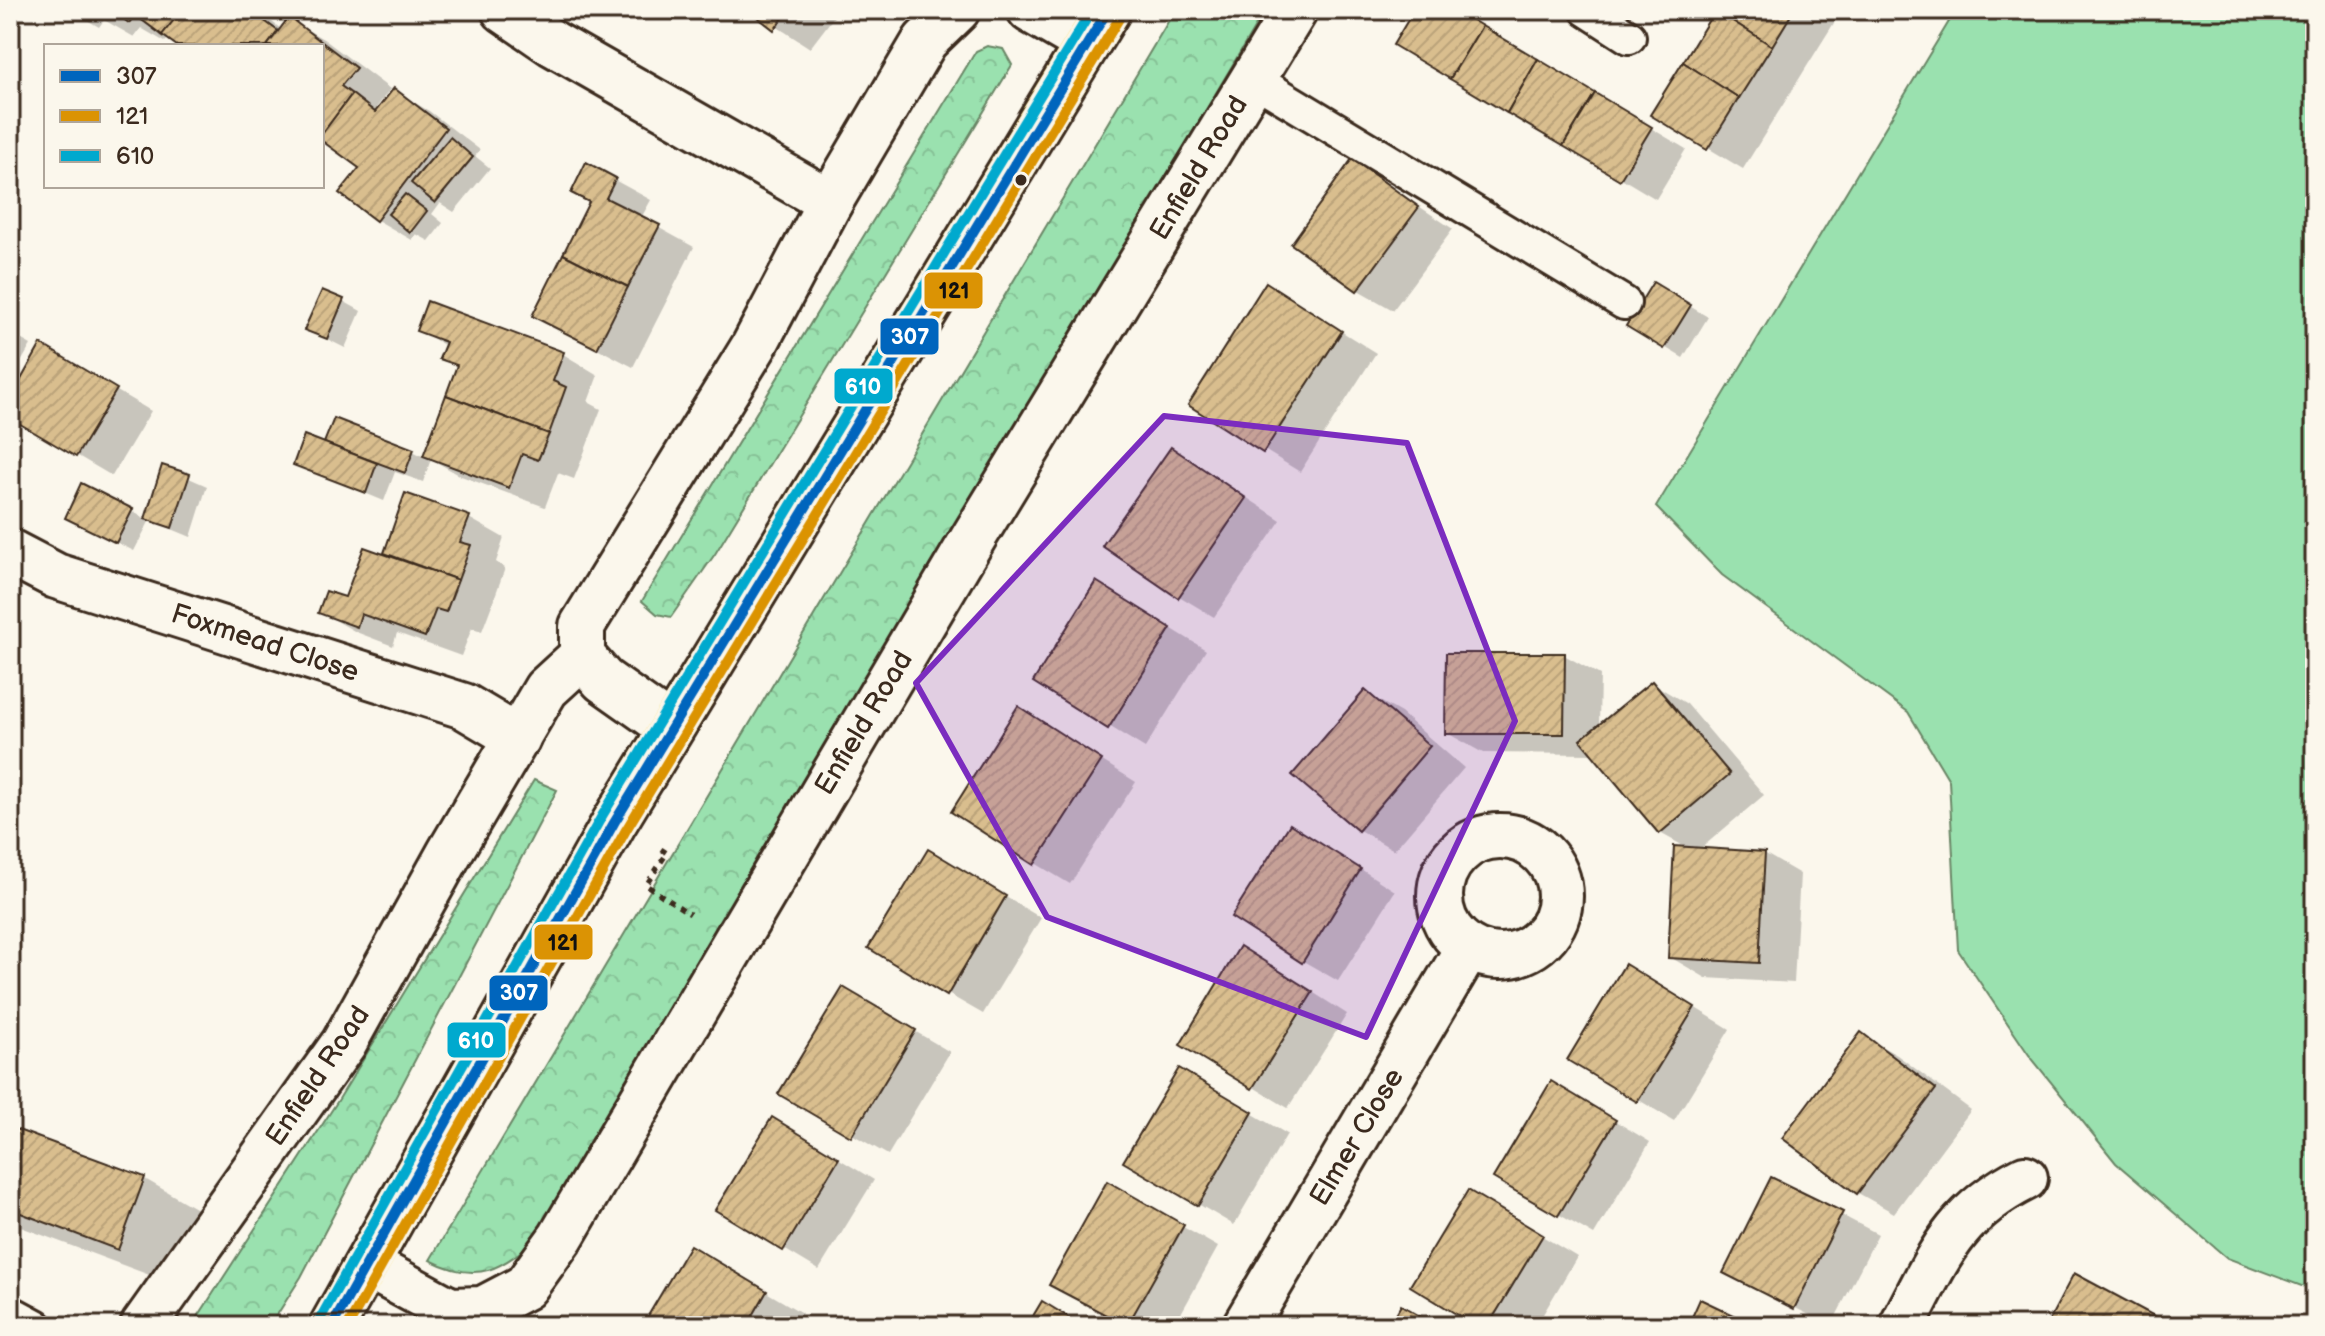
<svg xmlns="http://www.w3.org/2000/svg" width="2325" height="1336" font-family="'Balsamiq Sans',sans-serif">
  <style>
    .green { fill: #9ae1af; stroke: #6a8666; stroke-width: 2 }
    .forest { fill: url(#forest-crowns); stroke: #6a8666; stroke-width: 2 }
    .shadow { fill: #0003 }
    .building { fill: url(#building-hatch); stroke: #3b2a1e; stroke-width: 2 }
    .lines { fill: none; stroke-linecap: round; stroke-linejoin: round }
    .service-casing { stroke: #3b2a1e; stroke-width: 38 }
    .minor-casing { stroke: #3b2a1e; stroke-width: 50 }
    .primary-casing { stroke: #3b2a1e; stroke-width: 50 }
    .path { stroke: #3b2a1e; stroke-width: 5; stroke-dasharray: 6 6; stroke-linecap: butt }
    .service { stroke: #fbf7ec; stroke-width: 32 }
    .minor { stroke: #fbf7ec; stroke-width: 44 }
    .primary { stroke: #fae180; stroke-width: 44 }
    .bus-1-casing { stroke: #fbf7ec; stroke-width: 16 }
    .bus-2-casing { stroke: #fbf7ec; stroke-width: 16 }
    .bus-3-casing { stroke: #fbf7ec; stroke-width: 16 }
    .bus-1 { stroke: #0065bd; stroke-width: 10 }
    .bus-2 { stroke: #db9304; stroke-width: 10 }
    .bus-3 { stroke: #00a9ce; stroke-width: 10 }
    .marked { fill: #7b2cbf; fill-opacity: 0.2; stroke: #7b2cbf; stroke-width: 6; stroke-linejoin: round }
    .bus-dot { fill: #3b2a1e; stroke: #fbf7ec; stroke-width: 3 }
    .labels { text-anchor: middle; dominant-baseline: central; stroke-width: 8; stroke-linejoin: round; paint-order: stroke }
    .street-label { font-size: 28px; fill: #3b2a1e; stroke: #fbf7ec }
    .line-badge { stroke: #fbf7ec; stroke-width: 3 }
    .badge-label { font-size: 22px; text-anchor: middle; font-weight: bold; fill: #fff }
    .pale-badge-label { font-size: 22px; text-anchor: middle; font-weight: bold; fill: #111 }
  </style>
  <defs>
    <pattern id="forest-crowns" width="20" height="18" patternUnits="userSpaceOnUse" patternTransform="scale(2)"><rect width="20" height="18" fill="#9ae1af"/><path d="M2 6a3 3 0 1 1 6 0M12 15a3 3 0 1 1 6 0" fill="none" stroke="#86c196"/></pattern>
    <pattern id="building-hatch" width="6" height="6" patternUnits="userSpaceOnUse" patternTransform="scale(2)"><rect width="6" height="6" fill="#d9be8e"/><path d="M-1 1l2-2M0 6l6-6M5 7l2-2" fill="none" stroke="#bba37a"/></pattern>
  </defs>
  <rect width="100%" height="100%" fill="#fbf7ec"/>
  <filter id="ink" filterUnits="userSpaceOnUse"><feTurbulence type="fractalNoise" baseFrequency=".0125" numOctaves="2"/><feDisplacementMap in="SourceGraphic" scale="16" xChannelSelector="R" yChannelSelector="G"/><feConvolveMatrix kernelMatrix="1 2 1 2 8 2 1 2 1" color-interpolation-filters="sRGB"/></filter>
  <g filter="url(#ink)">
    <!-- green -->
    <path class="green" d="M1956 10H2315V1291L2227 1258 2116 1163 2029 1055 1958 950 1949 780 1908 712 1722 575 1656 507Z"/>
    <!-- forest -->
    <g class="forest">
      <path d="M1175 10H1265L540 1236C501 1269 479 1285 430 1260Z"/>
      <path d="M987 46 1003 49 1012 65 715 554 671 617 657 614 642 601 976 51Z"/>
      <path d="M534 780 557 790 301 1277 270 1326H192L339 1099Z"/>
    </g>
    <!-- shadow -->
    <g class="shadow">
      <path d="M70 10H274L277 12 271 21 282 30 290 20 325 40 390 89 376 108 379 110 394 91 429 111 480 150 475 156 490 168 454 212 440 203 432 214 443 223 429 241 416 234 412 240 377 220 362 168 322 138V46H180L169 38 165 42 141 28 134 37 104 20 99 27Z"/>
      <path d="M751 10H839L810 48Z"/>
      <path d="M1417 10H1453L1686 149 1656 199 1621 178Z"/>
      <path d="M1718 10H1842L1743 169 1708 148Z"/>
      <path d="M1353 162 1453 229 1393 310 1358 290Z"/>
      <path d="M587 165 651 200 641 218 694 247 633 367 534 315 591 202Z"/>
      <path d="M1267 285 1376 353 1300 472 1190 404Z"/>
      <path d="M1654 285 1708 317 1683 358 1629 326Z"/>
      <path d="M343 301 361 311 345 348 307 329Z"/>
      <path d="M418 330 563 354 598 375 588 402 601 409 574 479 558 473 545 507 461 476 431 459 423 482 395 472 384 501 295 464 326 446 413 451 424 457 459 368 442 358 446 346Z"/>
      <path d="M10 333 31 345 10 381Z"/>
      <path d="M42 347 151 411 112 476 10 416V403Z"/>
      <path d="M1172 449 1281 520 1214 617 1179 596Z"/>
      <path d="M164 467 207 486 191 537 150 520 134 551 85 527 132 511 147 520Z"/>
      <path d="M406 495 469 518 504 538 496 562 505 568 493 602 482 631 472 628 461 656 397 633 393 646 356 632 321 612 346 600 385 556Z"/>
      <path d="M1132 604 1206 650 1145 748 1035 681Z"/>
      <path d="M1564 655 1600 675 1599 726 1652 683 1687 704 1764 795 1699 850 1764 853 1800 874 1794 983 1706 978 1670 957 1689 849 1660 833 1594 754 1483 753 1447 733Z"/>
      <path d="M1366 693 1401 713 1464 768 1394 850 1359 830Z"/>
      <path d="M1019 709 1136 782 1070 884 1035 863Z"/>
      <path d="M1326 847 1395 891 1338 981 1303 961Z"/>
      <path d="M964 872 1041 918 983 1014 948 994Z"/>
      <path d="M1276 969 1347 1014 1288 1108 1182 1044Z"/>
      <path d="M1661 987 1730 1029 1674 1121 1570 1059Z"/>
      <path d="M879 1010 950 1052 888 1155 781 1093Z"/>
      <path d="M1861 1035 1897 1055 1971 1110 1894 1213 1858 1193 1784 1138Z"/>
      <path d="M1180 1071 1287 1134 1234 1225 1126 1162Z"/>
      <path d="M1587 1104 1650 1142 1594 1235 1495 1177Z"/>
      <path d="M10 1129 145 1179 221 1223 195 1292 10 1223Z"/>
      <path d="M808 1140 874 1180 819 1270 784 1249Z"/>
      <path d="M1772 1179 1878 1234 1831 1326 1725 1272Z"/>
      <path d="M1108 1184 1218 1247 1174 1326H1126L1052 1284Z"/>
      <path d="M1504 1213 1577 1257 1536 1326H1480Z"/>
      <path d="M691 1248 802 1313 794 1326H645Z"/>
      <path d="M2075 1276 2157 1319 2169 1326H2049Z"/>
    </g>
    <!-- building -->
    <g class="building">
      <path d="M111 10H182L162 35 135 15 129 23Z"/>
      <path d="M182 10H250L278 31 267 46H177L162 35Z"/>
      <path d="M748 10H789L774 30Z"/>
      <path d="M1414 10H1456L1482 26 1450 79 1393 45Z"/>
      <path d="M1715 10H1794L1772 46Z"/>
      <path d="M1715 10 1772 46 1739 98 1683 62Z"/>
      <path d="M289 17 356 68 341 86 352 94 322 134V46H267Z"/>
      <path d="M1482 26 1538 59 1507 113 1450 79Z"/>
      <path d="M1538 59 1595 93 1563 146 1507 113Z"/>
      <path d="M1683 62 1739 98 1707 150 1650 115Z"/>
      <path d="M394 88 446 128 376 221 339 193 359 168 322 141V134L352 94 375 112Z"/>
      <path d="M1595 93 1652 127 1620 180 1563 146Z"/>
      <path d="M450 137 473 157 435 203 411 183Z"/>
      <path d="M1352 159 1419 207 1357 291 1291 244Z"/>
      <path d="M586 162 616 178 606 198 660 225 628 287 563 254 589 202 571 193Z"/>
      <path d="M405 194 427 211 410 233 388 214Z"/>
      <path d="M563 254 628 287 597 349 532 316Z"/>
      <path d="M1266 282 1342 331 1263 453 1188 405Z"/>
      <path d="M1653 282 1691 305 1664 349 1626 326Z"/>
      <path d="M322 290 344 299 327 339 304 330Z"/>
      <path d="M427 301 564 352 553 381 566 387 549 434 446 395 457 365 439 359 446 342 416 331Z"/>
      <path d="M41 344 117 389 76 457 10 418V399Z"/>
      <path d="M446 395 549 434 538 460 522 454 509 488 423 456Z"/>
      <path d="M334 418 414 449 405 473 324 443Z"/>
      <path d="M304 435 377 463 366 493 293 465Z"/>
      <path d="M1171 447 1246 498 1178 598 1102 546Z"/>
      <path d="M162 465 190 474 172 528 145 519Z"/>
      <path d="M81 483 133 509 116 543 65 518Z"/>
      <path d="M405 493 470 516 460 542 471 545 458 580 384 553Z"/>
      <path d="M364 547 458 580 446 612 436 609 425 637 361 614 357 627 318 613 326 591 345 597Z"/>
      <path d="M1096 581 1171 628 1108 729 1033 682Z"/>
      <path d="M1446 653H1565L1564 734H1445Z"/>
      <path d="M1652 681 1730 774 1659 834 1580 740Z"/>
      <path d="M1365 690 1430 746 1358 831 1292 775Z"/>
      <path d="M1018 706 1102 760 1034 865 951 812Z"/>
      <path d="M1290 824 1361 869 1302 963 1231 917Z"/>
      <path d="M1674 846 1765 852 1759 963 1668 958Z"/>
      <path d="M928 849 1006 896 947 996 868 948Z"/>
      <path d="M1240 946 1313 992 1252 1089 1180 1045Z"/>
      <path d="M1625 964 1695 1007 1637 1102 1567 1060Z"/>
      <path d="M843 987 916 1030 851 1137 778 1094Z"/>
      <path d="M1861 1032 1936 1089 1857 1194 1782 1138Z"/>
      <path d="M1179 1068 1253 1112 1198 1206 1123 1162Z"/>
      <path d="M1551 1081 1616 1120 1558 1216 1493 1178Z"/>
      <path d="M772 1117 839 1158 783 1251 715 1210Z"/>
      <path d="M10 1127 145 1177 118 1250 10 1209Z"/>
      <path d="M1771 1177 1843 1212 1794 1309 1723 1273Z"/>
      <path d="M1107 1181 1184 1225 1127 1326 1049 1285Z"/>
      <path d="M1468 1190 1543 1235 1488 1326H1476L1410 1286Z"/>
      <path d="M690 1245 767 1291 747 1326H642Z"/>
      <path d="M2074 1273 2158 1318 2154 1326H2046Z"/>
      <path d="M1700 1299 1757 1326H1688Z"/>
      <path d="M1042 1301 1083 1326H1027Z"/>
      <path d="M1401 1305 1437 1326H1389Z"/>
    </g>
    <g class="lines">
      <!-- service casing -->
      <g class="service-casing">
        <g id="service">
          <path d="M1587 10 1629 37"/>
          <path d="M1253 79 1624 303"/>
          <path d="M10 1312 36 1326"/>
        </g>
      </g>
      <!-- minor casing -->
      <g class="minor-casing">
        <g id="minor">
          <path d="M504 10 552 43 830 202"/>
          <path d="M1030 10 1087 43"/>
          <path d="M10 552 56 576 464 706 518 738"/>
          <path d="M582 656 603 680 671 728"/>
          <circle cx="1500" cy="896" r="60"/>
          <path d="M367 1265 450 1310 483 1309 525 1287 561 1237 975 535 1295 10"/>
          <path d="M143 1326 344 1043 450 852 546 689 582 656V626L754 346 830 202 925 41 957 10"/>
          <path d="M1245 1326 1468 948"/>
          <path d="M1902 1326C1938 1258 1953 1214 2025 1178"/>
        </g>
      </g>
      <!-- primary casing -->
      <g class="primary-casing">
        <path id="primary" d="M332 1326 614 823 1108 10"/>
      </g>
      <!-- path -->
      <path class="path" d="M661 849 667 853 646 885 690 914"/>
      <!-- service -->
      <use href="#service" class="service"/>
      <!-- minor -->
      <use href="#minor" class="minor"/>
      <!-- primary -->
      <use href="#primary" class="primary"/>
      <!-- bus-1 casing -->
      <g class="bus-1-casing">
        <path id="bus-1" d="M332 1326 614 823 1108 10"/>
      </g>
      <!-- bus-2 casing -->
      <g class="bus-2-casing">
        <path id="bus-2" d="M348 1326 626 830 1120 17"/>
      </g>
      <!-- bus-3 casing -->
      <g class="bus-3-casing">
        <path id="bus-3" d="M320 1319 602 816 1092 10"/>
      </g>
      <!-- bus-1 -->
      <use href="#bus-1" class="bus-1"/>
      <!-- bus-2 -->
      <use href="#bus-2" class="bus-2"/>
      <!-- bus-3 -->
      <use href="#bus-3" class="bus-3"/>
    </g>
  </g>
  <!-- marked area -->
  <path class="marked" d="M1164 416 1407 443 1515 721 1366 1037 1047 917 916 683Z"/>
  <!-- markers -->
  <circle class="bus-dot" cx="1021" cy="180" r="7"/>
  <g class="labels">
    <!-- street labels -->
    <g class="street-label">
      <text transform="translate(1199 168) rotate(-59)">Enfield Road</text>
      <text transform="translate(265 643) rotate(18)">Foxmead Close</text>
      <text transform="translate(864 723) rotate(-59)">Enfield Road</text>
      <text transform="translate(318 1076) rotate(-56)">Enfield Road</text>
      <text transform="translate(1357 1137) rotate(-59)">Elmer Close</text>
    </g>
  </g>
  <g class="line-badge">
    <rect x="923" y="271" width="61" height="39" rx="8" fill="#db9304"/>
    <rect x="879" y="317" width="61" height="39" rx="8" fill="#0065bd"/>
    <rect x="833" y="367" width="61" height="38" rx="8" fill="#00a9ce"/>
    <rect x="533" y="923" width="61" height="38" rx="8" fill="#db9304"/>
    <rect x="488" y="974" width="61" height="38" rx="8" fill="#0065bd"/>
    <rect x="446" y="1021" width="61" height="38" rx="8" fill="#00a9ce"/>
  </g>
  <g class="badge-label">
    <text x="910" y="344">307</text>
    <text x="863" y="394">610</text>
    <text x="519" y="1000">307</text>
    <text x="476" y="1048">610</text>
  </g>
  <g class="pale-badge-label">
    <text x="954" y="298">121</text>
    <text x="563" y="950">121</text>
  </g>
  <!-- margin -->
  <rect width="2325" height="1336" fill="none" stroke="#fbf7ec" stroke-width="40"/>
  <rect x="20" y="20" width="2285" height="1296" fill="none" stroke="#3b2a1e" stroke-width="3" filter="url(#ink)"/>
  <!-- legend -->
  <rect x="44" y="44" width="280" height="144" fill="#fbf7ec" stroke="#aea59a" stroke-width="2"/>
  <rect x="60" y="70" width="40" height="12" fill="#0065bd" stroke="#aea59a" stroke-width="2"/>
  <text x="116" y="84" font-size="24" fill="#3b2a1e">307</text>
  <rect x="60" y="110" width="40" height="12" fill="#db9304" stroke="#aea59a" stroke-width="2"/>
  <text x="116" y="124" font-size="24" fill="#3b2a1e">121</text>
  <rect x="60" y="150" width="40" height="12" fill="#00a9ce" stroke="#aea59a" stroke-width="2"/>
  <text x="116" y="164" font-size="24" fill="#3b2a1e">610</text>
</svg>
